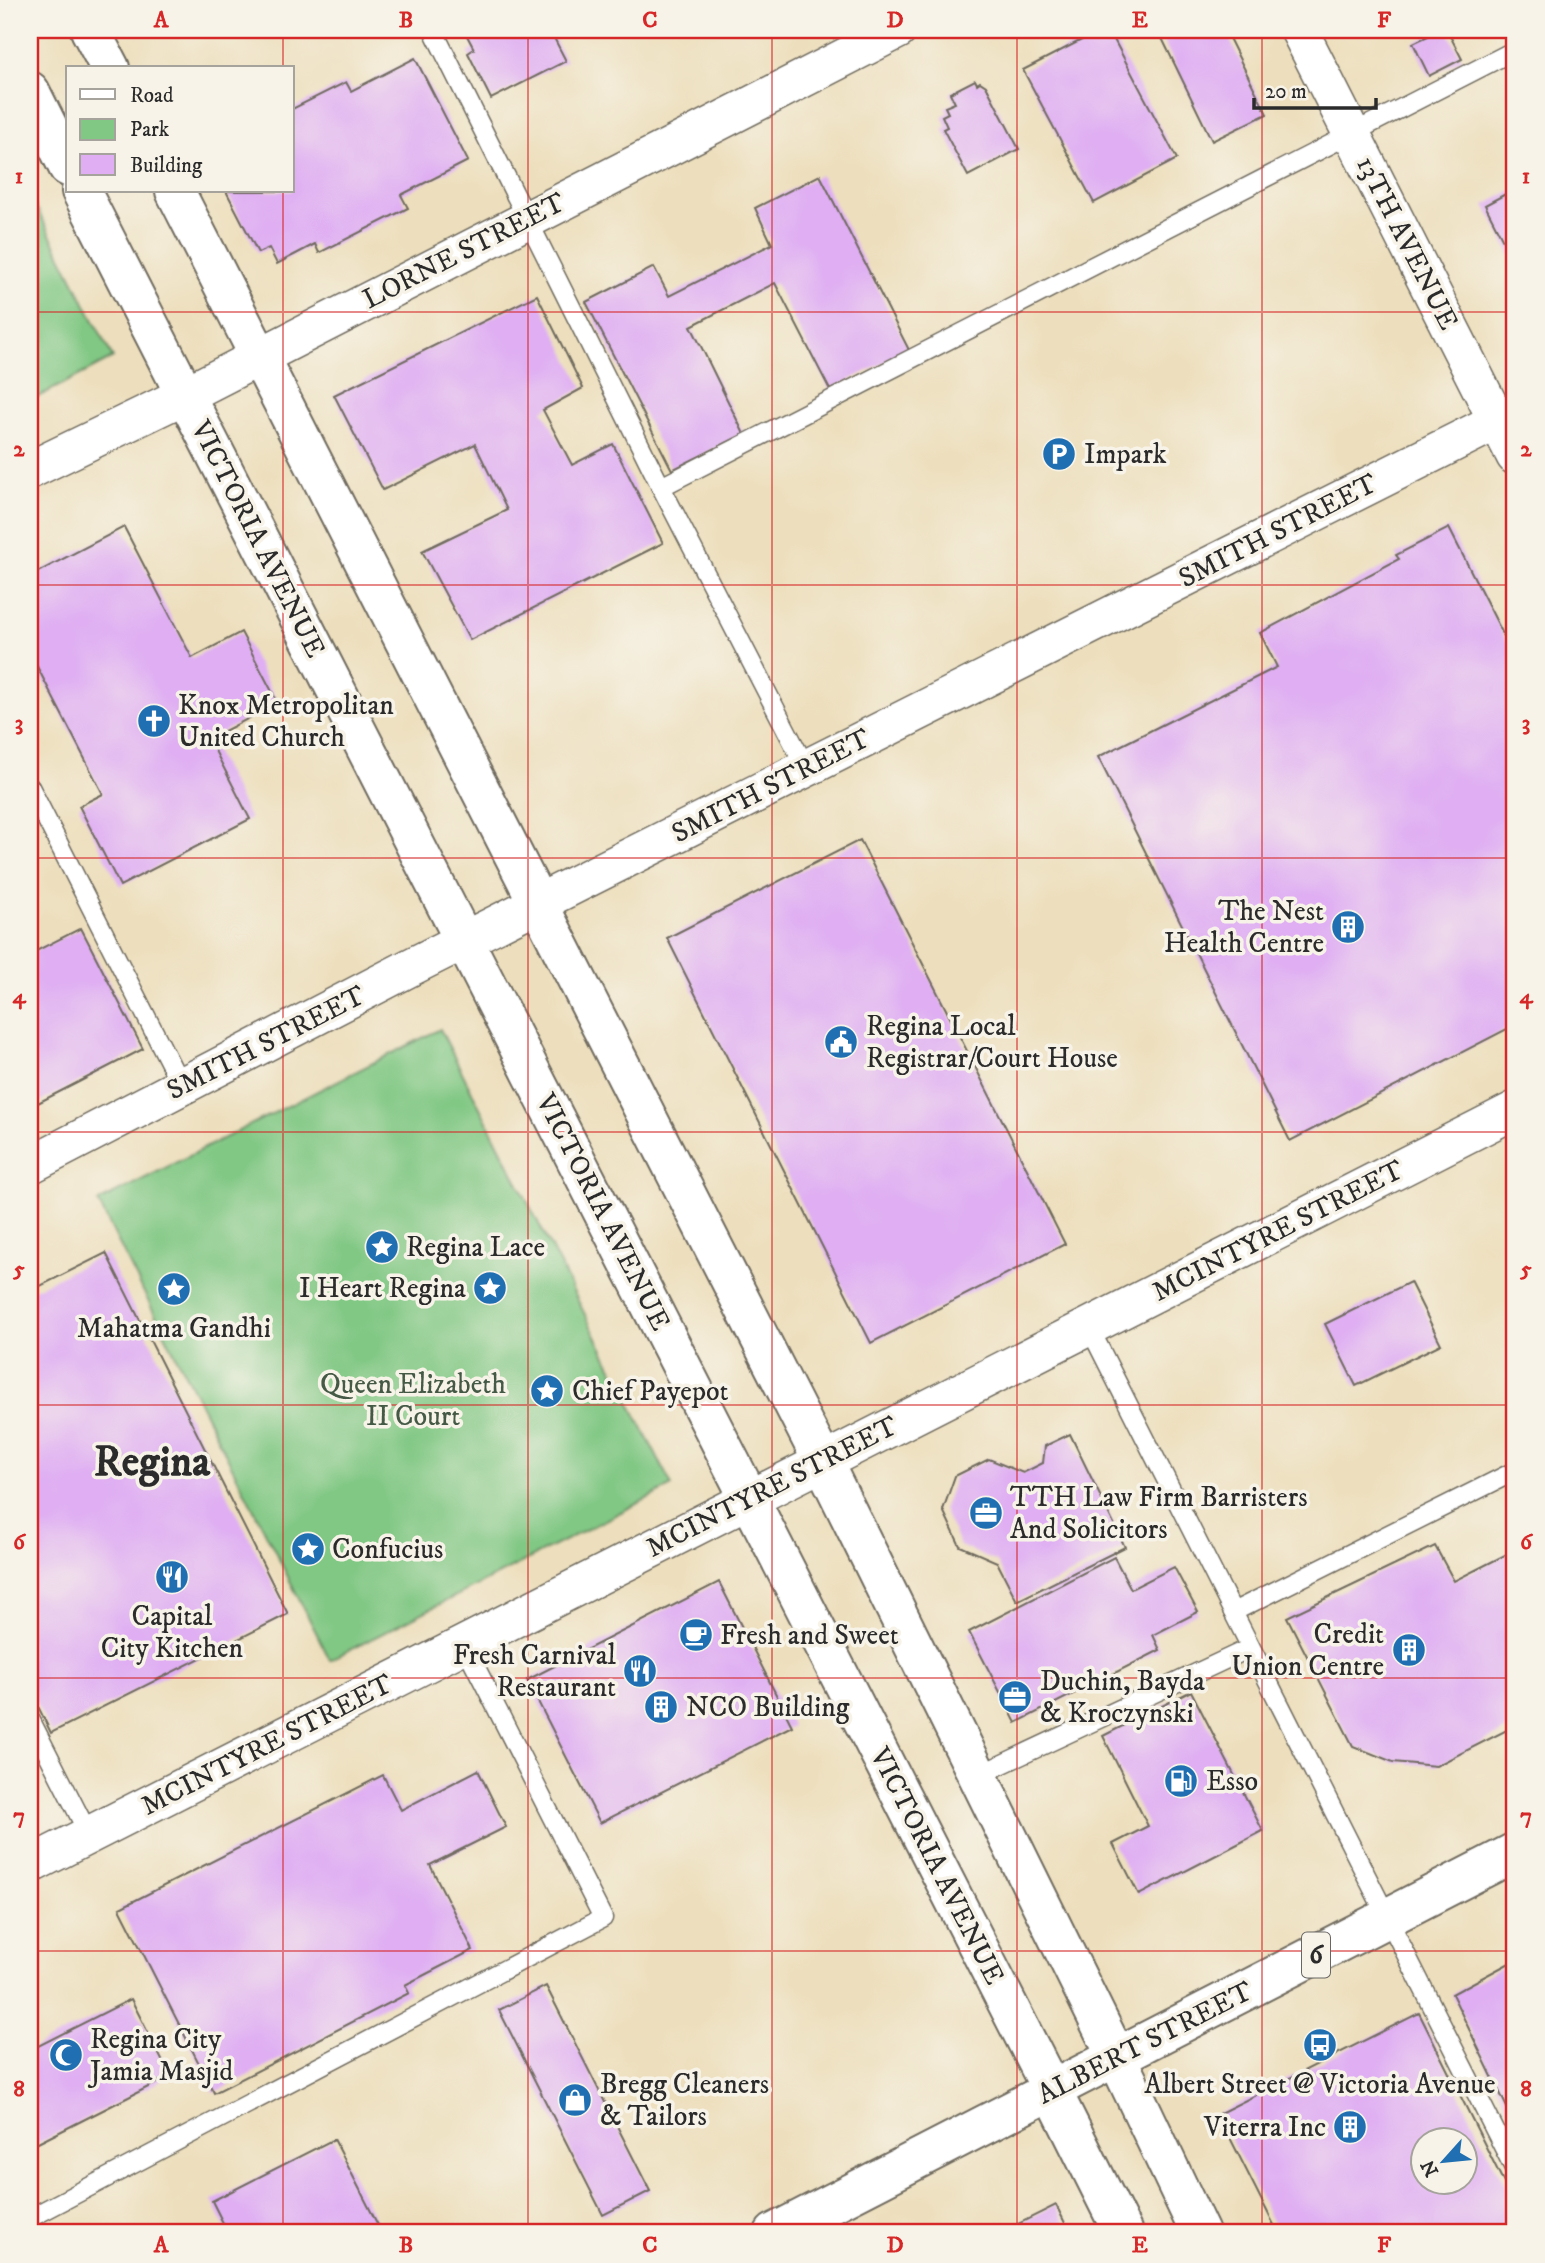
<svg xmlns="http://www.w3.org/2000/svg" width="1545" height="2263" font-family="'IM FELL DW Pica',serif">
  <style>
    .green { fill: #81c884; stroke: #567a58; stroke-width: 2 }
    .building { fill: #dfaef3; fill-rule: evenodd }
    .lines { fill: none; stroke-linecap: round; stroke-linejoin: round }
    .service-casing { stroke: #6f6a5e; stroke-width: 21 }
    .minor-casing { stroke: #6f6a5e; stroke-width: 40 }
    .tertiary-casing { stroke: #6f6a5e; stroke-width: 42 }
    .primary-casing { stroke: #6f6a5e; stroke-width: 42 }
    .service { stroke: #fff; stroke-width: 18 }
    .minor { stroke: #fff; stroke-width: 37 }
    .tertiary { stroke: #fff; stroke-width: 38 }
    .primary { stroke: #fff; stroke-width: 38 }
    .grid { fill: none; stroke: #d62828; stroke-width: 2; stroke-opacity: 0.55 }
    .labels { text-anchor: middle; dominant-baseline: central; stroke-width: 7; stroke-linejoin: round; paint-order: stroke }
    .shield { fill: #f7f3e8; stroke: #686764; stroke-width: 2 }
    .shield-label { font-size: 26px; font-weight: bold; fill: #2b2b2b }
    .street-label { font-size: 28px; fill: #2b2b2b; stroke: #f7f3e8 }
    .poi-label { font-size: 28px; fill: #2b2b2b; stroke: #f7f3e8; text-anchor: start }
    .park-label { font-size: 28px; fill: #455a46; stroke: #f7f3e8 }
    .town-label { font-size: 42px; font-weight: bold; fill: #2b2b2b; stroke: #f7f3e8 }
    .neatline { fill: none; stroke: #d62828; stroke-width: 2.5 }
    .grid-label { font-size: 23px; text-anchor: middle; font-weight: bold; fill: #d62828 }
  </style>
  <rect width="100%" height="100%" fill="#f7f3e8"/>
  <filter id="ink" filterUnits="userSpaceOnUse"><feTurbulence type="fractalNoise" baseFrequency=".0143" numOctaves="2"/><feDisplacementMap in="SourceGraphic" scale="14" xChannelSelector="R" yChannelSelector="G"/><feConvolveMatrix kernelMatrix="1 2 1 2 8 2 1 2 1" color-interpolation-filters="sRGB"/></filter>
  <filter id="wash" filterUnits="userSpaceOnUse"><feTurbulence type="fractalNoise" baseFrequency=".00686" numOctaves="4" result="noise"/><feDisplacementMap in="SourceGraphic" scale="28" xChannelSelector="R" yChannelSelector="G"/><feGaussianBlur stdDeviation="1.57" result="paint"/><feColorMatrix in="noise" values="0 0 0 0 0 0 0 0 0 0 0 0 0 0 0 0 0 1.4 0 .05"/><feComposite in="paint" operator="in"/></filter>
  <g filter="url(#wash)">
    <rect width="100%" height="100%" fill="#eddfbd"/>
    <!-- green -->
    <g class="green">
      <path d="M30 195 113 358 30 401Z"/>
      <path d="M440 1029 672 1486 330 1660 98 1202Z"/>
    </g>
    <g id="blocks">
      <!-- building -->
      <g class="building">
        <path d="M464 30H550L566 61 491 99 468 53 474 49Z"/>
        <path d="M1101 30H1109L1177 159 1094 203 1023 70Z"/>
        <path d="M1158 30H1225L1267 114 1212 141Z"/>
        <path d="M1425 30H1447L1462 59 1429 76 1413 43 1428 36Z"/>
        <path d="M415 58 468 161 401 195 408 208 319 253 315 244 277 264 269 248 258 253 226 191H292V109L346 82 351 91Z"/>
        <path d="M975 80 977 84 980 82 986 86 1019 149 968 176 943 129 947 127 942 116 948 113 945 107 955 103 950 93Z"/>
        <path d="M820 175 909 350 830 390 775 283 691 326 744 434 672 470 586 302 654 267 669 296 772 244 755 208Z"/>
        <path d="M1515 189V264L1485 205Z"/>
        <path d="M537 295 583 388 543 410 572 465 613 444 663 543 470 640 422 551 507 510 475 444 383 490 334 395Z"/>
        <path d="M124 527 192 658 241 632 278 703 209 739 250 819 120 886 79 806 103 794 30 653V576Z"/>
        <path d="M1449 528 1507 642 1514 638 1515 641V1025L1290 1141 1098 757 1277 667 1260 633 1399 559 1396 555Z"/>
        <path d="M860 840 1065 1244 871 1343 667 938Z"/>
        <path d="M81 928 143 1049 30 1107V954Z"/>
        <path d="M106 1253 288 1614 51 1733 30 1690V1291Z"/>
        <path d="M1410 1282 1441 1344 1356 1386 1325 1324Z"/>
        <path d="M1070 1434 1125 1547 1017 1601 997 1562 960 1546 943 1510 955 1476 989 1459 1023 1473 1043 1463 1045 1446Z"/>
        <path d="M1435 1546 1454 1581 1515 1550V1682L1513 1683 1515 1726 1436 1766 1393 1762 1353 1746 1287 1617Z"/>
        <path d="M1114 1557 1131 1589 1174 1567 1198 1612 1153 1635 1160 1650 1016 1723 969 1632Z"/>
        <path d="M719 1582 792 1726 600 1823 527 1680Z"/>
        <path d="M1191 1691 1263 1831 1139 1895 1113 1844 1148 1826 1103 1736Z"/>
        <path d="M478 1770 506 1827 430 1865 473 1950 405 1985 409 1993 214 2093 120 1908 383 1775 401 1810Z"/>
        <path d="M1515 1960V2124L1452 1994Z"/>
        <path d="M546 1986 650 2191 603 2215 499 2010Z"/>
        <path d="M131 1999 170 2076 30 2147V2050Z"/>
        <path d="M1419 2013 1515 2205V2233H1278L1218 2114ZM1422 2140H1464V2182H1422Z"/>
        <path d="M334 2139 382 2233H228L212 2201Z"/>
        <path d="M1056 2205 1070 2233H1000Z"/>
      </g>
    </g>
  </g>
  <g filter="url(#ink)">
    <use href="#blocks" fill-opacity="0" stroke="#6f6a5e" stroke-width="2"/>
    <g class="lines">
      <!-- service casing -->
      <g class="service-casing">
        <g id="service">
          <path d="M433 30 661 487 806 768"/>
          <path d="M661 487 1515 50"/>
          <path d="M30 787 182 1087"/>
          <path d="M1089 1327 1515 2170"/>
          <path d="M1233 1612 1515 1471"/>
          <path d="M30 1719 89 1835"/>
          <path d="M977 1776 1250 1648"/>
          <path d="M30 2218 603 1918 464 1644"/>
        </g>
      </g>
      <!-- minor casing -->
      <g class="minor-casing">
        <g id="minor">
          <path d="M1299 30 1515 456"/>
          <path d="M30 470 185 395 898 30"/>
          <path d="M30 1165 409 968 1515 412"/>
          <path d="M30 1865 1515 1110"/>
        </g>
      </g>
      <!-- tertiary casing -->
      <g class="tertiary-casing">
        <g id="tertiary">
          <path d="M1117 2058 1200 2233"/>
          <path d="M1052 2091 1123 2233"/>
        </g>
      </g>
      <!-- primary casing -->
      <g class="primary-casing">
        <g id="primary">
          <path d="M90 30 110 68"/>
          <path d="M30 91 68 167"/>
          <path d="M81 191 1052 2091"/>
          <path d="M175 191 823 1462 1117 2058"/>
          <path d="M774 2233 1515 1852"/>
        </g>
      </g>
      <!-- service -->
      <use href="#service" class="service"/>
      <!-- minor -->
      <use href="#minor" class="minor"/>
      <!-- tertiary -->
      <use href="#tertiary" class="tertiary"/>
      <!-- primary -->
      <use href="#primary" class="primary"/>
    </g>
  </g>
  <!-- grid -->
  <path class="grid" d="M283 30V68M528 30V2233M772 30V2233M1017 30V2233M1262 30V2233M283 191V2233M30 312H1515M30 585H1515M30 858H1515M30 1132H1515M30 1405H1515M30 1678H1515M30 1951H1515"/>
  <!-- icons -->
  <defs>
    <g id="parking-disc" transform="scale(1.75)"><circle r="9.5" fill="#1f6fb2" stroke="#f7f3e8"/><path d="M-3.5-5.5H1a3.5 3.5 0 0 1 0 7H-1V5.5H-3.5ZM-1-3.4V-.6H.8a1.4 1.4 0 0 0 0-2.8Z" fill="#fff"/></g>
    <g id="church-disc" transform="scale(1.75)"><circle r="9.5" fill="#1f6fb2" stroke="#f7f3e8"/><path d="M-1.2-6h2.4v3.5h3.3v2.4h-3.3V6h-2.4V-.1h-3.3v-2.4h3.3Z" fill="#fff"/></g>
    <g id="building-disc" transform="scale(1.75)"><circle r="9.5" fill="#1f6fb2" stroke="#f7f3e8"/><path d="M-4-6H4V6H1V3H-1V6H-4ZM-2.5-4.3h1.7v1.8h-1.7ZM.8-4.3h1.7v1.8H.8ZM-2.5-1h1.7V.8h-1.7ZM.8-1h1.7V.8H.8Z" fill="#fff"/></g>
    <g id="civic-disc" transform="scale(1.75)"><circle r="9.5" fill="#1f6fb2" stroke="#f7f3e8"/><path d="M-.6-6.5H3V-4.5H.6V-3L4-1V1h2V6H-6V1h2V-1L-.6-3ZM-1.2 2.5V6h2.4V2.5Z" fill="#fff"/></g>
    <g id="sight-disc" transform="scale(1.75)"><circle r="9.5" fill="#1f6fb2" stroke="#f7f3e8"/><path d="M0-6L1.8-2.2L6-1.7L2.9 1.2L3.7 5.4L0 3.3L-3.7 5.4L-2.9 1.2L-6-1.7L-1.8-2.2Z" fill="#fff"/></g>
    <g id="office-disc" transform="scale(1.75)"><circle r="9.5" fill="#1f6fb2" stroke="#f7f3e8"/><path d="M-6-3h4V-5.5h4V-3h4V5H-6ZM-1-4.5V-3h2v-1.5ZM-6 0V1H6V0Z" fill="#fff"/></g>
    <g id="restaurant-disc" transform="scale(1.75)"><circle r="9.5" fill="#1f6fb2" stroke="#f7f3e8"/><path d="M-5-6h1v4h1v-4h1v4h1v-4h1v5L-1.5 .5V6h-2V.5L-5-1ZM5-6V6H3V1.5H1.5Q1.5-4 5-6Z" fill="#fff"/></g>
    <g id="cafe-disc" transform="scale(1.75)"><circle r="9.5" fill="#1f6fb2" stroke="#f7f3e8"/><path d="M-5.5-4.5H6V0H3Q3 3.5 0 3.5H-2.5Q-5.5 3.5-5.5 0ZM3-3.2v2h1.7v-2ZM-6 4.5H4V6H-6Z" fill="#fff"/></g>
    <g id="fuel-disc" transform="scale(1.75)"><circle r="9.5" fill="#1f6fb2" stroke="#f7f3e8"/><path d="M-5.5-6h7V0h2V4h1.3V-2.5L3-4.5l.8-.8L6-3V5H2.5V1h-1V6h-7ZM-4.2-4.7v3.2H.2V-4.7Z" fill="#fff"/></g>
    <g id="bus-disc" transform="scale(1.75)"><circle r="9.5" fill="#1f6fb2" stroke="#f7f3e8"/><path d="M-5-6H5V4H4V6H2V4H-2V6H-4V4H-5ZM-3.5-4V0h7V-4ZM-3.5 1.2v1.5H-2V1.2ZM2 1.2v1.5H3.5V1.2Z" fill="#fff"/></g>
    <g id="mosque-disc" transform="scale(1.75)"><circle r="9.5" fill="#1f6fb2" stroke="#f7f3e8"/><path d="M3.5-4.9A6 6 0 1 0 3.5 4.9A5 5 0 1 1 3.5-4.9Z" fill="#fff"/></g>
    <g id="shop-disc" transform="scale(1.75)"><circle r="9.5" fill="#1f6fb2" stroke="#f7f3e8"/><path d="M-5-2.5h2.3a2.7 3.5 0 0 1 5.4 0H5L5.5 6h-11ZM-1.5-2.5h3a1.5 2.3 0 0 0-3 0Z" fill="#fff"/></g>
  </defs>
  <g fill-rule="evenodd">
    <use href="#parking-disc" x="1059" y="454"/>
    <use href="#church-disc" x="154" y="721"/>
    <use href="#building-disc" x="1348" y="927"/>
    <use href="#civic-disc" x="841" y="1042"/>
    <use href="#sight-disc" x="382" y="1247"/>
    <use href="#sight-disc" x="490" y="1288"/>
    <use href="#sight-disc" x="174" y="1289"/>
    <use href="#sight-disc" x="547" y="1391"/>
    <use href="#office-disc" x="986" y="1513"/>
    <use href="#sight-disc" x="308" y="1549"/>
    <use href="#restaurant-disc" x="172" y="1577"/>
    <use href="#cafe-disc" x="696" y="1635"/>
    <use href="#building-disc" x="1409" y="1650"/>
    <use href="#restaurant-disc" x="640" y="1671"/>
    <use href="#office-disc" x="1015" y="1697"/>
    <use href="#building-disc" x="661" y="1707"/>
    <use href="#fuel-disc" x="1181" y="1781"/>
    <use href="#bus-disc" x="1320" y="2045"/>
    <use href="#mosque-disc" x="66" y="2055"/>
    <use href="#shop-disc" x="575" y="2100"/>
    <use href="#building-disc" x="1350" y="2127"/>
  </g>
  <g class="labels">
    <!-- shield labels -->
    <rect class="shield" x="1302" y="1932.5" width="28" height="45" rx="5"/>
    <g class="shield-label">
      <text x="1316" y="1955">6</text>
    </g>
    <!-- street labels -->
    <g class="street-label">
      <text transform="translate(1407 243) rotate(63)">13TH AVENUE</text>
      <text transform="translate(464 251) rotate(-27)">LORNE STREET</text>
      <text transform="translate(1278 531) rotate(-27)">SMITH STREET</text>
      <text transform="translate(258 539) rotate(63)">VICTORIA AVENUE</text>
      <text transform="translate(771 786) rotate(-27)">SMITH STREET</text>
      <text transform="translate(266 1043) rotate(-27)">SMITH STREET</text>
      <text transform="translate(603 1212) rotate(63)">VICTORIA AVENUE</text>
      <text transform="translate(1278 1231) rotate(-27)">MCINTYRE STREET</text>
      <text transform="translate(772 1487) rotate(-27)">MCINTYRE STREET</text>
      <text transform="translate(267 1745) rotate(-27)">MCINTYRE STREET</text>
      <text transform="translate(937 1866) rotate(63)">VICTORIA AVENUE</text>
      <text transform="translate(1145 2043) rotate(-27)">ALBERT STREET</text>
    </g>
    <!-- poi labels -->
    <g class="poi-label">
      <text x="1084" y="454">Impark</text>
      <text x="178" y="705">Knox Metropolitan<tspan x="178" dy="32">United Church</tspan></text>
      <text x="1324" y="911" text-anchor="end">The Nest<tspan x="1324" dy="32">Health Centre</tspan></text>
      <text x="866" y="1026">Regina Local<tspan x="866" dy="32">Registrar/Court House</tspan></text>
      <text x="406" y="1247">Regina Lace</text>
      <text x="466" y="1288" text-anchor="end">I Heart Regina</text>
      <text x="174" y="1328" text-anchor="middle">Mahatma Gandhi</text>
      <text x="572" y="1391">Chief Payepot</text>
      <text x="1010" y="1497">TTH Law Firm Barristers<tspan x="1010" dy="32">And Solicitors</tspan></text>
      <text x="332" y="1549">Confucius</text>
      <text x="172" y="1616" text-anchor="middle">Capital<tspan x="172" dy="32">City Kitchen</tspan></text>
      <text x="1384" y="1634" text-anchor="end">Credit<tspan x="1384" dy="32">Union Centre</tspan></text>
      <text x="720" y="1635">Fresh and Sweet</text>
      <text x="616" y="1655" text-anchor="end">Fresh Carnival<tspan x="616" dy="32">Restaurant</tspan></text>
      <text x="1040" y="1681">Duchin, Bayda<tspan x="1040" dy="32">&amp; Kroczynski</tspan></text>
      <text x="686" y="1707">NCO Building</text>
      <text x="1206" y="1781">Esso</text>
      <text x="90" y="2039">Regina City<tspan x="90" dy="32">Jamia Masjid</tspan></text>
      <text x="600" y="2084">Bregg Cleaners<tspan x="600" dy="32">&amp; Tailors</tspan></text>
      <text x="1320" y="2084" text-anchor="middle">Albert Street @ Victoria Avenue</text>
      <text x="1326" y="2127" text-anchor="end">Viterra Inc</text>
    </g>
    <!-- park labels -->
    <g class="park-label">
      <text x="413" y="1384">Queen Elizabeth<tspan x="413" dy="32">II Court</tspan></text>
    </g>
    <!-- town labels -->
    <g class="town-label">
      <text x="152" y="1463">Regina</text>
    </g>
  </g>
  <!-- margin -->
  <rect width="1545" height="2263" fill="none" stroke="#f7f3e8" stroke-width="77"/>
  <!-- legend -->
  <rect x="66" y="66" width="228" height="126" fill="#f7f3e8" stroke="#a5a39c" stroke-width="2"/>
  <rect x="80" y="89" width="35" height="10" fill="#ffffff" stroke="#a5a39c" stroke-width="2"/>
  <text x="130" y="102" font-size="21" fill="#2b2b2b">Road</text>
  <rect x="80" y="119" width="35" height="21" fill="#81c884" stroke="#a5a39c" stroke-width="2"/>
  <text x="130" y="136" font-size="21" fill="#2b2b2b">Park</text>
  <rect x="80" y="154" width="35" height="21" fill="#dfaef3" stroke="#a5a39c" stroke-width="2"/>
  <text x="130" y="172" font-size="21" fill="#2b2b2b">Building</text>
  <!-- north arrow -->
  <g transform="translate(1444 2161) rotate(243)"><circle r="33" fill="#f7f3e8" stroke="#a5a39c" stroke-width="2"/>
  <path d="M0-5L12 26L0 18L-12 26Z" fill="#1f6fb2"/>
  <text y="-10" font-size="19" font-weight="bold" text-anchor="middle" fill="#2b2b2b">N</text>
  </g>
  <!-- scale -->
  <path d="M1254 98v10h122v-10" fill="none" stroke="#2b2b2b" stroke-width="3.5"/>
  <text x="1265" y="98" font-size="21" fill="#2b2b2b" stroke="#f7f3e8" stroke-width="5" paint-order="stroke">20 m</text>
  <rect x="38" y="38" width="1468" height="2186" class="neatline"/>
  <g class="grid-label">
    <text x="161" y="27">A</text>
    <text x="406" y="27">B</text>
    <text x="650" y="27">C</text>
    <text x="895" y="27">D</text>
    <text x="1140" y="27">E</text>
    <text x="1384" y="27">F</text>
    <text x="19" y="183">1</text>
    <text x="1526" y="183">1</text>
    <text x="19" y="456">2</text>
    <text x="1526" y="456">2</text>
    <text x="19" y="730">3</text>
    <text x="1526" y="730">3</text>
    <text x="19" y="1003">4</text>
    <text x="1526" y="1003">4</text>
    <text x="19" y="1276">5</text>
    <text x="1526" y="1276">5</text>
    <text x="19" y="1549">6</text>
    <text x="1526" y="1549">6</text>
    <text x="19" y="1823">7</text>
    <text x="1526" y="1823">7</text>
    <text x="19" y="2096">8</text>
    <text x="1526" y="2096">8</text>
    <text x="161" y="2252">A</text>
    <text x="406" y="2252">B</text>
    <text x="650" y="2252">C</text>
    <text x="895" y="2252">D</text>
    <text x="1140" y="2252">E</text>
    <text x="1384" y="2252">F</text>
  </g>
</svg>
